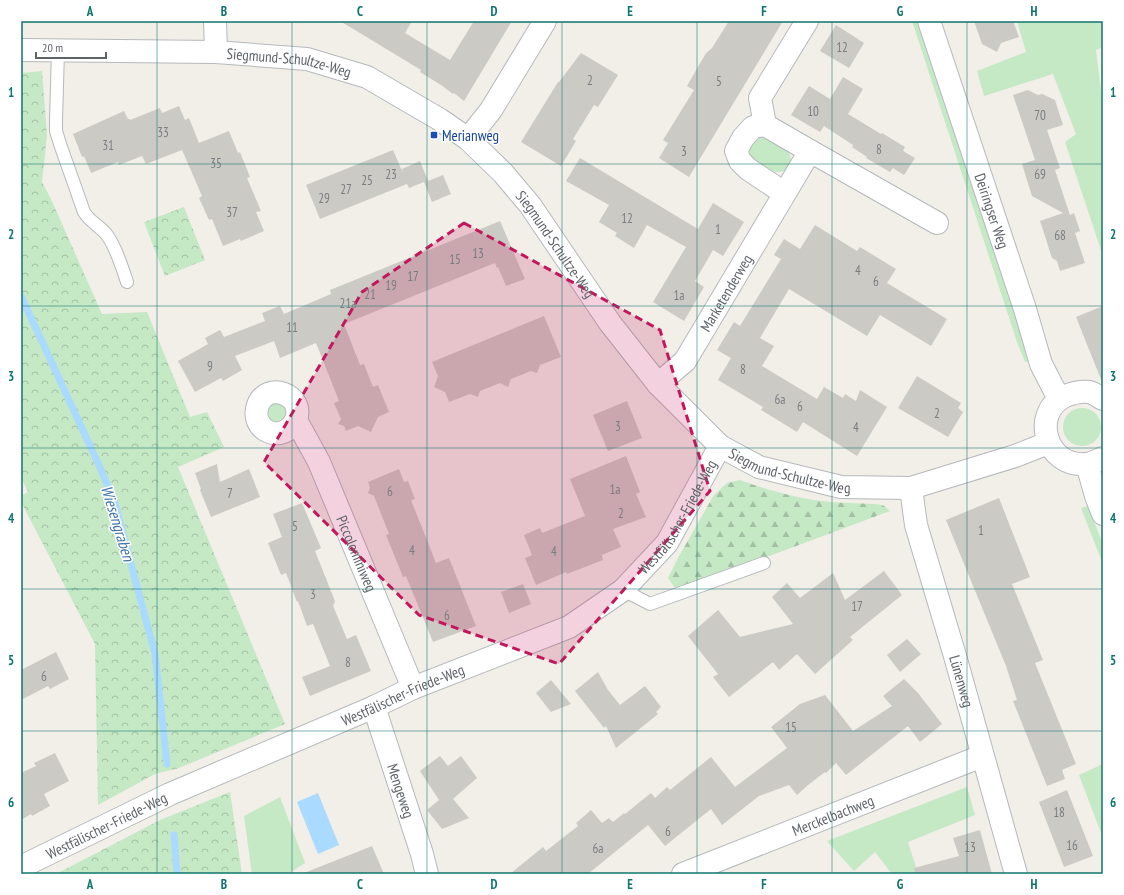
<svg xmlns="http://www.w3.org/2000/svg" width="1124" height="895" font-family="'PT Sans Narrow',sans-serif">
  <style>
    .green { fill: #c5e8c5 }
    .forest { fill: url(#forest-firs) }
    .park { fill: url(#park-crowns) }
    .water { fill: #aadaff }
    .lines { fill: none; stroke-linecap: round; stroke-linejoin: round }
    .stream { stroke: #aadaff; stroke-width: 7 }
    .building { fill: #cccac5 }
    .service-casing { stroke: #b5b8bc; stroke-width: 14 }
    .minor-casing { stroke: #b5b8bc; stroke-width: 24 }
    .service { stroke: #fff; stroke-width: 12 }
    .minor { stroke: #fff; stroke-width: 22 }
    .marked { fill: #c2185b; fill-opacity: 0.2; stroke: #c2185b; stroke-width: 3; stroke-dasharray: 8 5; stroke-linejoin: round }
    .grid { fill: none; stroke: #0f766e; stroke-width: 1; stroke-opacity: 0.55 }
    .transit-dot { fill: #1a4fb4; stroke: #fff; stroke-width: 1.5 }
    .labels { text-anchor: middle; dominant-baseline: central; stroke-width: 3; stroke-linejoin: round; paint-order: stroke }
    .number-label { font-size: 13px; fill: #7a7d7f }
    .street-label { font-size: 15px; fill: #5f6368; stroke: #fff }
    .transit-label { font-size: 15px; fill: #164399; stroke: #fff; text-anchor: start }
    .water-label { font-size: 16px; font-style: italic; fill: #4174aa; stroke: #fff }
    .neatline { fill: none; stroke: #0f766e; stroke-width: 1.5 }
    .grid-label { font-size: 13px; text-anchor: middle; font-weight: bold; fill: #0f766e }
  </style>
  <defs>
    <pattern id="forest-firs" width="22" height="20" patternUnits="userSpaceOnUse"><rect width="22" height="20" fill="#c5e8c5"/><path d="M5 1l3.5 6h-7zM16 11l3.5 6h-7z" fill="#a3c0a4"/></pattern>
    <pattern id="park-crowns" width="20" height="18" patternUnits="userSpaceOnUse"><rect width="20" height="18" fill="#c5e8c5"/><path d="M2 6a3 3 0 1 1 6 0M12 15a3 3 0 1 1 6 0" fill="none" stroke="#a3c0a4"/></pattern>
  </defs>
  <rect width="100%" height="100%" fill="#f1efe8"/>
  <!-- green -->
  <g class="green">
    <path d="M912 21H919L1011 298 1030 361 1025 362 1017 342Z"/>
    <path d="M1017 21H1103V47L1096 50 1103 107V256L1065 142 1076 134 1053 74 984 96 977 71 1026 52Z"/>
    <path d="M765 135 788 150 790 155 791 160 789 166 785 171 780 172H774L751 157 748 150 757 137Z"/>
    <path d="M272 401 287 405V421L273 424 265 412Z"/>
    <circle cx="1082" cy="427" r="19"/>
    <path d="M1088 506 1103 545V564L1081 508Z"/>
    <path d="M1103 764V838L1079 775Z"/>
    <path d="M967 787 975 815 908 842 918 874H892L875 852 854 871 827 841Z"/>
    <path d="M280 797 305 863 288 874H252L244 816Z"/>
  </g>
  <!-- forest -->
  <path class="forest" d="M740 480C775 493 814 503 852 503 861 504 873 503 882 505 885 506 887 509 890 511L686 587 675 588 668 578 678 558 714 495 727 483Z"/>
  <!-- park -->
  <g class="park">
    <path d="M42 71 47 135 42 182 51 199 102 314 147 312 190 417 207 412 224 447 178 467 285 724 179 768 155 774 98 805 95 644 21 502V496L28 492 21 477V73Z"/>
    <path d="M184 207 205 260 165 276 144 222Z"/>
    <path d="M230 792 242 874H56L160 820Z"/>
  </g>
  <!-- water -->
  <path class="water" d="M318 793 339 845 318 854 297 802Z"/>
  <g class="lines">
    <!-- stream -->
    <g class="stream">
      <path d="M21 296 98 463 114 500 155 654 167 764"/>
      <path d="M174 835 177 874"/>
    </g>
  </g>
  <!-- building -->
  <g class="building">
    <path d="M340 21H412L405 33 450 60 474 21H512L464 101 454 93 453 94 441 85 420 72 421 70Z"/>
    <path d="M729 21H783L689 177 659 158 668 143 663 140 694 90 687 86 706 53 712 48Z"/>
    <path d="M974 21H1013L1019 37 1001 43 997 52 982 44Z"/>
    <path d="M836 25 864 43 849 68 820 51Z"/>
    <path d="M581 53 618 75 598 107 594 105 573 139 576 141 561 166 521 142 558 82H559Z"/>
    <path d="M843 77 863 89 848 114 881 134 882 133 905 147 903 151 915 158 904 175 893 168 890 172 866 158 867 157 852 147 853 145 824 126 820 132 791 115 809 86 830 99Z"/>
    <path d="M1028 90 1038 95 1042 94 1055 100 1063 125 1047 130 1060 168 1055 170 1070 215 1074 213 1080 231 1075 233 1085 263 1060 271 1057 261 1052 258 1040 221 1063 213 1032 196 1022 164 1035 160 1013 95Z"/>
    <path d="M179 106 185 120 189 118 199 143 229 131 238 153 240 152 250 177 247 178 261 211 256 212 264 231 241 241 240 239 223 246 212 219 209 220 199 198 202 196 182 150 146 164 142 156 119 165 118 162 91 173 84 156 82 157 73 134 124 111 128 119H130V120L160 108 162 113Z"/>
    <path d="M393 150 403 173 402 169 420 161 428 181 443 175 451 194 432 202 424 182 409 188 407 184 320 219 306 185Z"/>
    <path d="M580 158 698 229 713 203 744 222 723 256 713 250 695 281 704 287 684 321 653 302 686 247 647 225 634 248 615 236 617 233 599 222 609 205 566 181Z"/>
    <path d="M500 221 525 279 506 286 498 267 497 268 495 263 344 324 360 365 364 364 373 387 378 385 389 412 378 417 371 432 358 426 346 431 344 426 338 424 341 419 334 403 339 401 316 343 280 358 274 341 235 356 242 370 223 381 221 378 195 392 178 361 208 344 205 338 220 330 224 337 265 321 262 313 280 306 284 314 331 294 330 290Z"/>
    <path d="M815 225 857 251 860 247 896 269 887 283 947 319 931 346 880 315 867 336 789 289 760 338 774 346 762 366 817 399 824 387 843 398 845 394 856 401 860 390 887 407 857 456 803 422 797 432 761 410 763 407 718 380 731 358 717 350 734 322 740 326 781 259 774 255 784 239 800 249Z"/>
    <path d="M1103 306V382H1102L1076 317Z"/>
    <path d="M544 316 561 357 540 365 537 373 531 371 511 379 508 387 500 383 480 391 478 397 470 394 449 402 445 392 434 387 438 376 432 362Z"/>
    <path d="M917 376 961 403 958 408 963 412 948 437 898 408Z"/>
    <path d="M627 401 642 438 608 451 593 415Z"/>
    <path d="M626 456 640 492 636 494 646 517 613 529 621 547 602 555 603 560 567 574 566 572 536 585 525 558 532 555 524 535 540 528 542 533 585 516 570 479Z"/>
    <path d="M217 464 220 482 249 469 260 497 211 517 200 490 201 489 195 473Z"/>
    <path d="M399 469 404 482 408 481 415 499 411 500 436 563 449 558 476 626 433 642 406 576 403 577 386 535 389 534 374 496 368 493 370 488 368 482Z"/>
    <path d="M999 498 1030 577 1012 584 1043 660 1035 663 1076 764 1062 770 1065 779 1047 786 1013 701 1017 700 1006 666 946 520Z"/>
    <path d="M302 503 321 548 315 551 335 601 333 606 347 639 356 635 371 671 329 688 310 696 302 677 330 666 313 624 307 626 298 601 297 602 286 573 281 575 268 543 282 537 273 514Z"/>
    <path d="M884 571 902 595 850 637 853 640 815 674 797 654 779 670 773 662 729 697 713 677 718 674 688 636 718 610 740 637 793 624 772 597 787 583 800 598 833 573 845 600Z"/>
    <path d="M523 584 531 604 509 613 501 592Z"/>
    <path d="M907 639 921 654 900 672 887 655Z"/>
    <path d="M56 652 69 679 50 689 48 686 21 700V670Z"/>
    <path d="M598 672 608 690 620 705 645 686 661 707 656 712 658 714 616 748 606 726 604 728 575 691Z"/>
    <path d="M904 679 918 693 942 724 920 742 908 726 846 775 836 763 826 773 825 772 808 785 797 795 789 785 759 796 722 825 711 809 665 846 648 825 588 874H510L543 847 546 851 578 826 576 823 591 810 602 823 609 818 613 822 624 813 625 814 651 793 655 798 667 787 670 790 711 757 735 787 787 748 771 727 800 704 825 695 853 731 892 706 883 696Z"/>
    <path d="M551 680 571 704 551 712 536 693Z"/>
    <path d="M55 753 69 781 44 794 50 806 32 816 31 814 21 820V773L36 766 34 763Z"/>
    <path d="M440 756 448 766 461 756 477 778 453 799 469 818 442 829 427 810 439 800 420 771Z"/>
    <path d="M1067 790 1093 856 1064 867 1039 802Z"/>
    <path d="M980 830 992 874H915L914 868 959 856 953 838Z"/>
    <path d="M372 846 384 874H304V873Z"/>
  </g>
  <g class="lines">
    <!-- service casing -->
    <g class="service-casing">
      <g id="service">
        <path d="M58 50 56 121V131L60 144 84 212C90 222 100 226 107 235 116 247 122 267 127 282"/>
        <path d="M623 590 650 604 764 563"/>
      </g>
    </g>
    <!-- minor casing -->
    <g class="minor-casing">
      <g id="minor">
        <path d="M215 21 216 52"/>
        <path id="s1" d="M929 21 1025 309 1041 364 1059 399"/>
        <path id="s2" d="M21 50 216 52 307 59 367 77 439 119 468 139 503 173 530 205 610 323 658 384 720 446 759 467 841 487 911 488 1015 456 1048 443"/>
        <path d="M765 125 760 98 807 21"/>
        <path d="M468 139 491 110 545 21"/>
        <path d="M784 193 748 169 740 161 736 151 743 138 753 127 765 125 810 151"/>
        <path id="s3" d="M658 384 685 361 810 151 937 223"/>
        <path d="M1103 399C1099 397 1094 393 1089 392 1081 391 1073 393 1065 396 1030 413 1046 468 1086 464 1091 464 1098 460 1103 458"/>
        <path id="s4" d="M296 420C305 394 267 381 258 405 249 430 282 446 296 420L319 462 413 688"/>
        <path d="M1087 464 1096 496 1103 514"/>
        <path id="s5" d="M911 488 916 525 955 656 1016 874"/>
        <path id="s6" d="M374 707 422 854 427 874"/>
        <path id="s7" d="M21 867 170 794 374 707 413 688 569 627 623 590 667 543 720 446"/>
        <path id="s8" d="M683 874 982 756"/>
      </g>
    </g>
    <!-- service -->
    <use href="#service" class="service"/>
    <!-- minor -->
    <use href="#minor" class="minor"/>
  </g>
  <!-- marked area -->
  <path class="marked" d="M464 223 660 330 710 491 559 664 419 615 264 462 362 292Z"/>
  <!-- grid -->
  <path class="grid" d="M157 21V874M292 21V874M427 21V874M562 21V874M697 21V874M832 21V874M967 21V874M21 164H1103M21 306H1103M21 448H1103M21 589H1103M21 731H1103"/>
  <!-- markers -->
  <rect class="transit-dot" x="430" y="131" width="8" height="8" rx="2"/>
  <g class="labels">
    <!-- number labels -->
    <g class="number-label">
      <text x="842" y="47">12</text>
      <text x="590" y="80">2</text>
      <text x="719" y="81">5</text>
      <text x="813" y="111">10</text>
      <text x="1040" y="115">70</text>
      <text x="163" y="132">33</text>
      <text x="108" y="145">31</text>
      <text x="879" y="149">8</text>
      <text x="684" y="151">3</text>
      <text x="216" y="163">35</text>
      <text x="391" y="174">23</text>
      <text x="1040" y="174">69</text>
      <text x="367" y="180">25</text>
      <text x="346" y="189">27</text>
      <text x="324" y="198">29</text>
      <text x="232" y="212">37</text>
      <text x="627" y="218">12</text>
      <text x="718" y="229">1</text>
      <text x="1060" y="235">68</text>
      <text x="478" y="253">13</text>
      <text x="455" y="259">15</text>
      <text x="858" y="270">4</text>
      <text x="413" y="276">17</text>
      <text x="876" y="281">6</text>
      <text x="391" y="285">19</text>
      <text x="370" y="294">21</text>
      <text x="679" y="295">1a</text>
      <text x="348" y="303">21a</text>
      <text x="292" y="327">11</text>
      <text x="210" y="366">9</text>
      <text x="743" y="369">8</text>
      <text x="780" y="399">6a</text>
      <text x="800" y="406">6</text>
      <text x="937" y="413">2</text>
      <text x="618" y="426">3</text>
      <text x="856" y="427">4</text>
      <text x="615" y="489">1a</text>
      <text x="390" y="491">6</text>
      <text x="230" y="493">7</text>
      <text x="621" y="513">2</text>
      <text x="295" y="526">5</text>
      <text x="981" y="530">1</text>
      <text x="412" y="550">4</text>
      <text x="554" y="551">4</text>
      <text x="313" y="594">3</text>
      <text x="857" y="606">17</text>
      <text x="447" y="615">6</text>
      <text x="348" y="662">8</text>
      <text x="44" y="676">6</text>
      <text x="791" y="727">15</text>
      <text x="1059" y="812">18</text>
      <text x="668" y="831">6</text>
      <text x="1072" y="845">16</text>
      <text x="970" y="847">13</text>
      <text x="598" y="848">6a</text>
    </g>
    <!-- street labels -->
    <g class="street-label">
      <text stroke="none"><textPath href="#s2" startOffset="269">Siegmund-Schultze-Weg</textPath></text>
      <text stroke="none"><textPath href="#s1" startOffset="200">Deiringser Weg</textPath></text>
      <text stroke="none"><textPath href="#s2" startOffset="605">Siegmund-Schultze-Weg</textPath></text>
      <text stroke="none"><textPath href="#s3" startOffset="115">Marketenderweg</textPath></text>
      <text stroke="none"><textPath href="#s2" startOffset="941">Siegmund-Schultze-Weg</textPath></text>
      <text stroke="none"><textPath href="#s7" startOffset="756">Westfälischer-Friede-Weg</textPath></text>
      <text stroke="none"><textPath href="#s4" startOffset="275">Piccolominiweg</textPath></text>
      <text stroke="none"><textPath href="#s5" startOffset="200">Lünenweg</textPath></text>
      <text stroke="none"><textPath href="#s7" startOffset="419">Westfälischer-Friede-Weg</textPath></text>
      <text stroke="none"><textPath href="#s6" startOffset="88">Mengeweg</textPath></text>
      <text stroke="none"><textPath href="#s8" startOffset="161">Merckelbachweg</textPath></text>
      <text stroke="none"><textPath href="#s7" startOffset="95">Westfälischer-Friede-Weg</textPath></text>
    </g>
    <!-- transit labels -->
    <g class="transit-label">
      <text x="442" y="135">Merianweg</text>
    </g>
    <!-- water labels -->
    <g class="water-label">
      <text transform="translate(118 523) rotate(73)">Wiesengraben</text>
    </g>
  </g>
  <!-- border -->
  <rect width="1124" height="895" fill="none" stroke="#ffffff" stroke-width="44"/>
  <!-- scale -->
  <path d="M36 52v6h70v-6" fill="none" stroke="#5f6368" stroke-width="2"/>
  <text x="42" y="52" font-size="12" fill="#5f6368" stroke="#ffffff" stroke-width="3" paint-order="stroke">20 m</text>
  <rect x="22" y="22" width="1080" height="851" class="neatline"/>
  <g class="grid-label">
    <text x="90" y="16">A</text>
    <text x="224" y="16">B</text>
    <text x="360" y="16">C</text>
    <text x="494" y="16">D</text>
    <text x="630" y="16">E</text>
    <text x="764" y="16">F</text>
    <text x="900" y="16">G</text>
    <text x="1034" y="16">H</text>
    <text x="11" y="97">1</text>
    <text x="1113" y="97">1</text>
    <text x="11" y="239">2</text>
    <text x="1113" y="239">2</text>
    <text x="11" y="381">3</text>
    <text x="1113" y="381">3</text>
    <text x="11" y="523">4</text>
    <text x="1113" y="523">4</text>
    <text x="11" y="665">5</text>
    <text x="1113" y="665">5</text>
    <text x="11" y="807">6</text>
    <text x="1113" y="807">6</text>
    <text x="90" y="889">A</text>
    <text x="224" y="889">B</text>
    <text x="360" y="889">C</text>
    <text x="494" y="889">D</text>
    <text x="630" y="889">E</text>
    <text x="764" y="889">F</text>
    <text x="900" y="889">G</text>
    <text x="1034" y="889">H</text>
  </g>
</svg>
